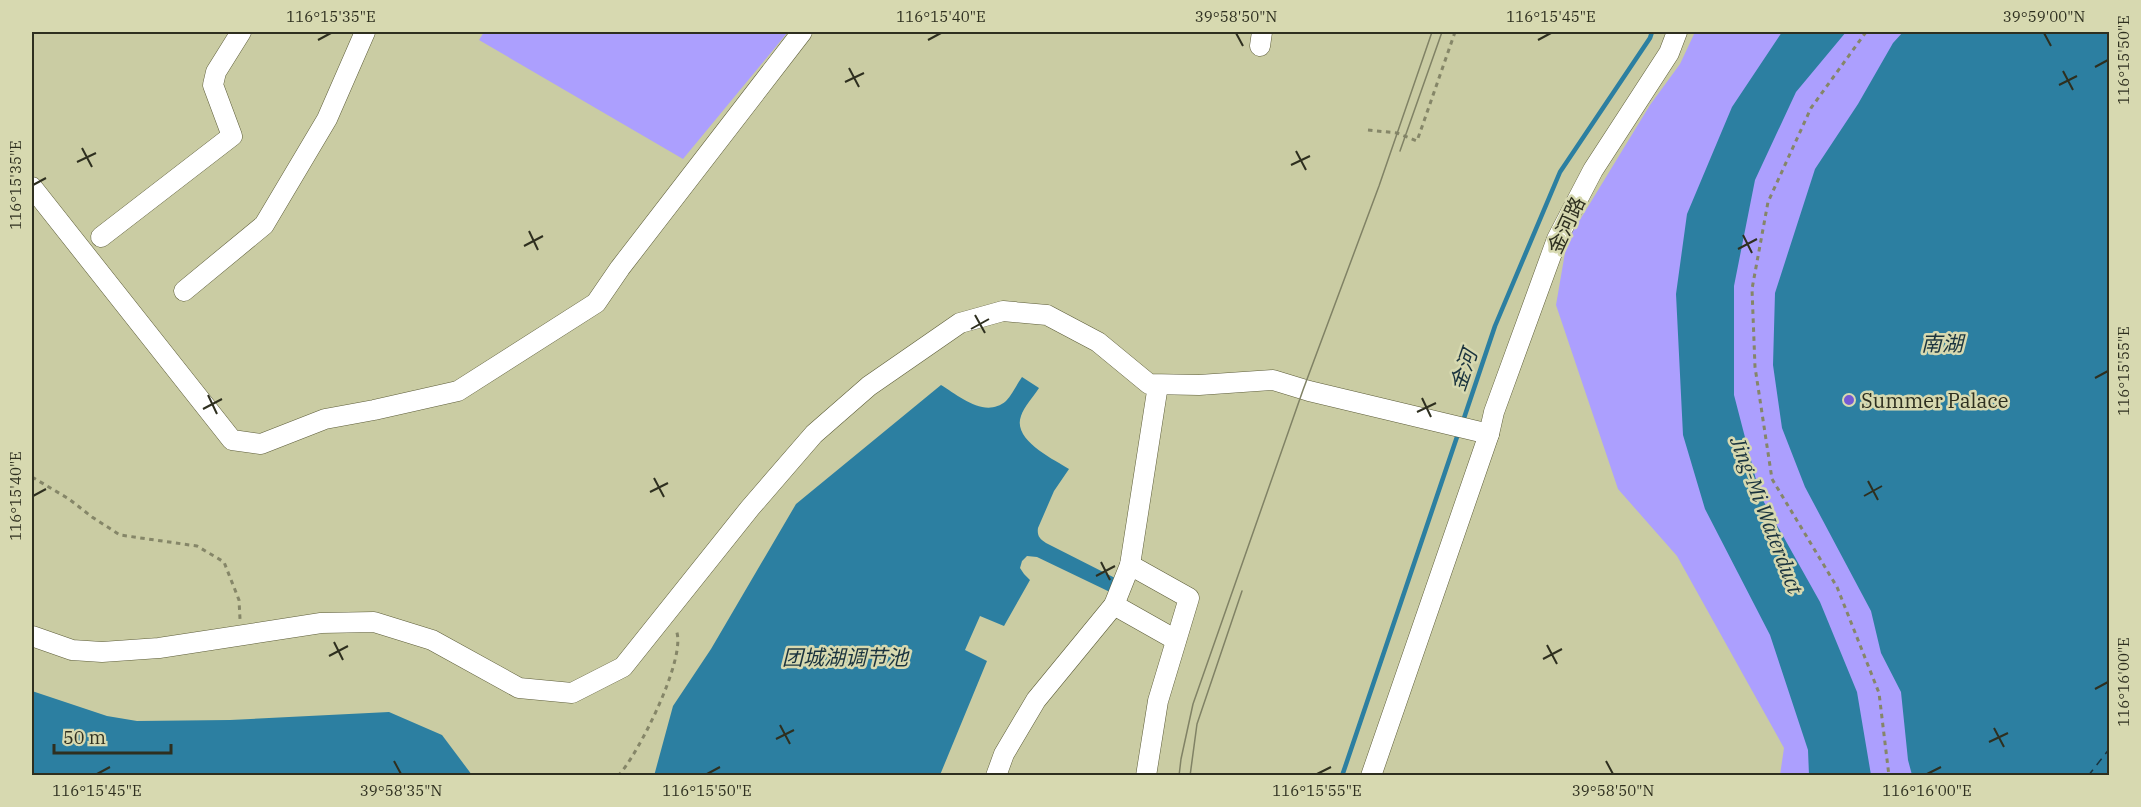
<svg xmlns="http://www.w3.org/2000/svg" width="2141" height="807" font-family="'IBM Plex Serif','Noto Sans SC',serif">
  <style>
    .green { fill: #ac9ffe }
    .water { fill: #2c7fa1 }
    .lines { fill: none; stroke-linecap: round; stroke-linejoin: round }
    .stream { stroke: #2c7fa1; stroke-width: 4.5 }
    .ferry { stroke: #1a333e; stroke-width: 1.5; stroke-dasharray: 8 6; stroke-linecap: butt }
    .minor-casing { stroke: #5d5d39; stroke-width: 21 }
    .path { stroke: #858668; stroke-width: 3; stroke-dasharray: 4.5 4.5; stroke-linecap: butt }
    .minor { stroke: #fff; stroke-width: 20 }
    .tram { stroke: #808265; stroke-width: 1.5 }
    .ticks { fill: none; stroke: #2e2f1f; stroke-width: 2 }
    .poi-dot { fill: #755ad4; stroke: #d7d9b0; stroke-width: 2 }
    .labels { text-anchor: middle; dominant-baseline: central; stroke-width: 5; stroke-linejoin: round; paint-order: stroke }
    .street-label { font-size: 20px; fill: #2e2f1f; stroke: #d7d9b0 }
    .poi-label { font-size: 20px; fill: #2e2f1f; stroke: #d7d9b0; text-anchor: start }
    .water-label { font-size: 21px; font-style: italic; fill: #1a333e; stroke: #d7d9b0 }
    .neatline { fill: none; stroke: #2e2f1f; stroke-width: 2 }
    .ticks-label { font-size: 15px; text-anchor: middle; fill: #2e2f1f }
  </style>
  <rect width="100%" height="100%" fill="#cacca3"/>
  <!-- green -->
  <g class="green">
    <path d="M484 32H788L683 159 479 40Z"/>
    <path d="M1695 32H2109V775H1780L1784 748 1677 556 1618 489 1556 305 1567 241 1650 105 1680 64Z"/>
  </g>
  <!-- water -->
  <g class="water">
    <path d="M1782 32H1846L1796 92 1755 180 1734 286V395L1760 495 1820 602 1857 692 1871 775H1809L1808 750 1770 635 1705 509 1683 435 1676 294 1687 214 1732 107Z"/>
    <path d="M1903 32H2109V775H1912L1908 760 1901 692 1881 653 1871 611 1805 487 1782 428 1773 365 1775 293 1815 169 1858 104 1893 43Z"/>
    <path d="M1022 377 1039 388C1033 397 1024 407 1021 416 1012 440 1053 459 1069 469L1054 491 1038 528C1037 535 1039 539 1046 543L1119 580 1112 593 1037 557 1027 556 1022 561 1020 568 1024 574 1030 580 1004 626 980 616 965 650 987 661 940 775 654 776 673 706 711 649 796 504 941 385C959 396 985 419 1006 401 1012 395 1017 384 1022 377Z"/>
    <path d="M32 691 107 716 137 721 230 720 389 712 442 735 472 775H32Z"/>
  </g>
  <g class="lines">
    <!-- stream -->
    <g class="stream">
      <path d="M1462 424 1495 326 1560 172 1650 38 1652 32"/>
      <path d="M1342 776 1459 431"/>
    </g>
    <!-- ferry -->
    <path class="ferry" d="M2088 776 2110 748"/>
    <!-- minor casing -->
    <g class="minor-casing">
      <g id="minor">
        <path d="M1260 46 1262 32"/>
        <path d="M32 187 232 440 261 444 325 419 374 410 458 391 596 303 620 268 802 32"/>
        <path d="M101 237 232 136 213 85 216 72 241 32"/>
        <path d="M184 291 264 225 327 119 365 32"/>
        <path d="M1130 565 1189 598 1158 701 1146 776"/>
        <path d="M1114 605 1176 640"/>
        <path d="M32 636 72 650 102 652 159 648 321 623 374 622 432 640 519 688 572 693 623 667 750 508 814 434 869 386 960 323 1003 311 1047 315 1098 342 1149 384 1199 385 1273 380 1309 391 1489 434"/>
        <path d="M996 776 1004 754 1036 700 1114 605 1130 565 1158 385"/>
        <path d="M1371 776 1489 434 1494 412 1557 239 1593 170 1669 53 1677 32"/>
      </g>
    </g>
    <!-- path -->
    <g class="path">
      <path d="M1866 32 1811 108 1768 202 1752 289 1755 367 1772 479 1837 587 1879 693 1889 776"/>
      <path d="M1368 130 1397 133 1417 141 1455 32"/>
      <path d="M32 477 69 499 92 517 120 535 197 546 224 562 239 600 240 619"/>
      <path d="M618 776C638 755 688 656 676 630"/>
    </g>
    <!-- minor -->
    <use href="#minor" class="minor"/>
    <!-- tram -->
    <g class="tram">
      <path d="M1400 151 1442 32"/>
      <path d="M1179 776 1181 759 1193 704 1303 390 1379 186 1432 32"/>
      <path d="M1190 776 1197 724 1242 591"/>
    </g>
  </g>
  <!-- ticks -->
  <path class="ticks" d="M1236 33 1243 46M2044 33 2051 46M318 40 331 33M928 40 941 33M1538 40 1551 33M2095 67 2108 60M849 68 859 87M2063 71 2073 90M845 82 864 73M2059 85 2077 76M82 148 92 167M1296 151 1306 170M77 162 96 153M1291 165 1310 156M33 185 46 178M529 231 538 250M1743 235 1752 253M524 246 543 236M1738 249 1757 239M975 315 985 333M971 329 989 319M2095 378 2108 371M208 395 217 414M1422 398 1431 417M203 409 222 399M1417 412 1436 403M654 478 664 497M1868 481 1878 500M650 492 668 483M33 496 46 489M1864 496 1882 486M1101 562 1110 580M1096 576 1115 566M334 642 343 660M1547 645 1557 664M329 656 348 646M1543 659 1562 649M2095 689 2108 682M780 725 790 744M1994 728 2004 747M776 739 794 730M1989 742 2008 733M394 761 401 774M1606 761 1613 774M97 774 110 767M707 774 720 767M1317 774 1331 767M1927 774 1941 767"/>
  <!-- markers -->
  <circle class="poi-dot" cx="1849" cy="400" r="6"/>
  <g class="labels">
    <!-- street labels -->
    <g class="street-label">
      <text transform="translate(1566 225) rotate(-65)">金河路</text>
    </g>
    <!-- poi labels -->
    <g class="poi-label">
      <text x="1861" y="400">Summer Palace</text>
    </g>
    <!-- water labels -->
    <g class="water-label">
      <text x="1942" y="343">南湖</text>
      <text transform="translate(1463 370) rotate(-71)">金河</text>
      <text transform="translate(1767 515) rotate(69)">Jing-Mi Waterduct</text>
      <text x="845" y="657">团城湖调节池</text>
    </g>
  </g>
  <!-- border -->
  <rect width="2141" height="807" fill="none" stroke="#d7d9b0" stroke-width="66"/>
  <!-- scale -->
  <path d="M54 744v9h117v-9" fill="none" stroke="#2e2f1f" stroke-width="3"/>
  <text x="63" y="744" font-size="18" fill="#2e2f1f" stroke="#d7d9b0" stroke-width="4.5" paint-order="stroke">50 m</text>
  <rect x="33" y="33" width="2075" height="741" class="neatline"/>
  <g class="ticks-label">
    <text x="331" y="22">116°15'35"E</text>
    <text x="941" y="22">116°15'40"E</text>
    <text x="1236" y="22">39°58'50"N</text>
    <text x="1551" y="22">116°15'45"E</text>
    <text x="2044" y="22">39°59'00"N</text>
    <text transform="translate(2124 60) rotate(-90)" y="5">116°15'50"E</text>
    <text transform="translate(16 185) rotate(-90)" y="5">116°15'35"E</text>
    <text transform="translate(2124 371) rotate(-90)" y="5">116°15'55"E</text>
    <text transform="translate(16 496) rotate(-90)" y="5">116°15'40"E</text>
    <text transform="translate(2124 682) rotate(-90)" y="5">116°16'00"E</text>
    <text x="97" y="796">116°15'45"E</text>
    <text x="401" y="796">39°58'35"N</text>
    <text x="707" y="796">116°15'50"E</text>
    <text x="1317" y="796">116°15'55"E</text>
    <text x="1613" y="796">39°58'50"N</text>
    <text x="1927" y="796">116°16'00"E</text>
  </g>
</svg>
